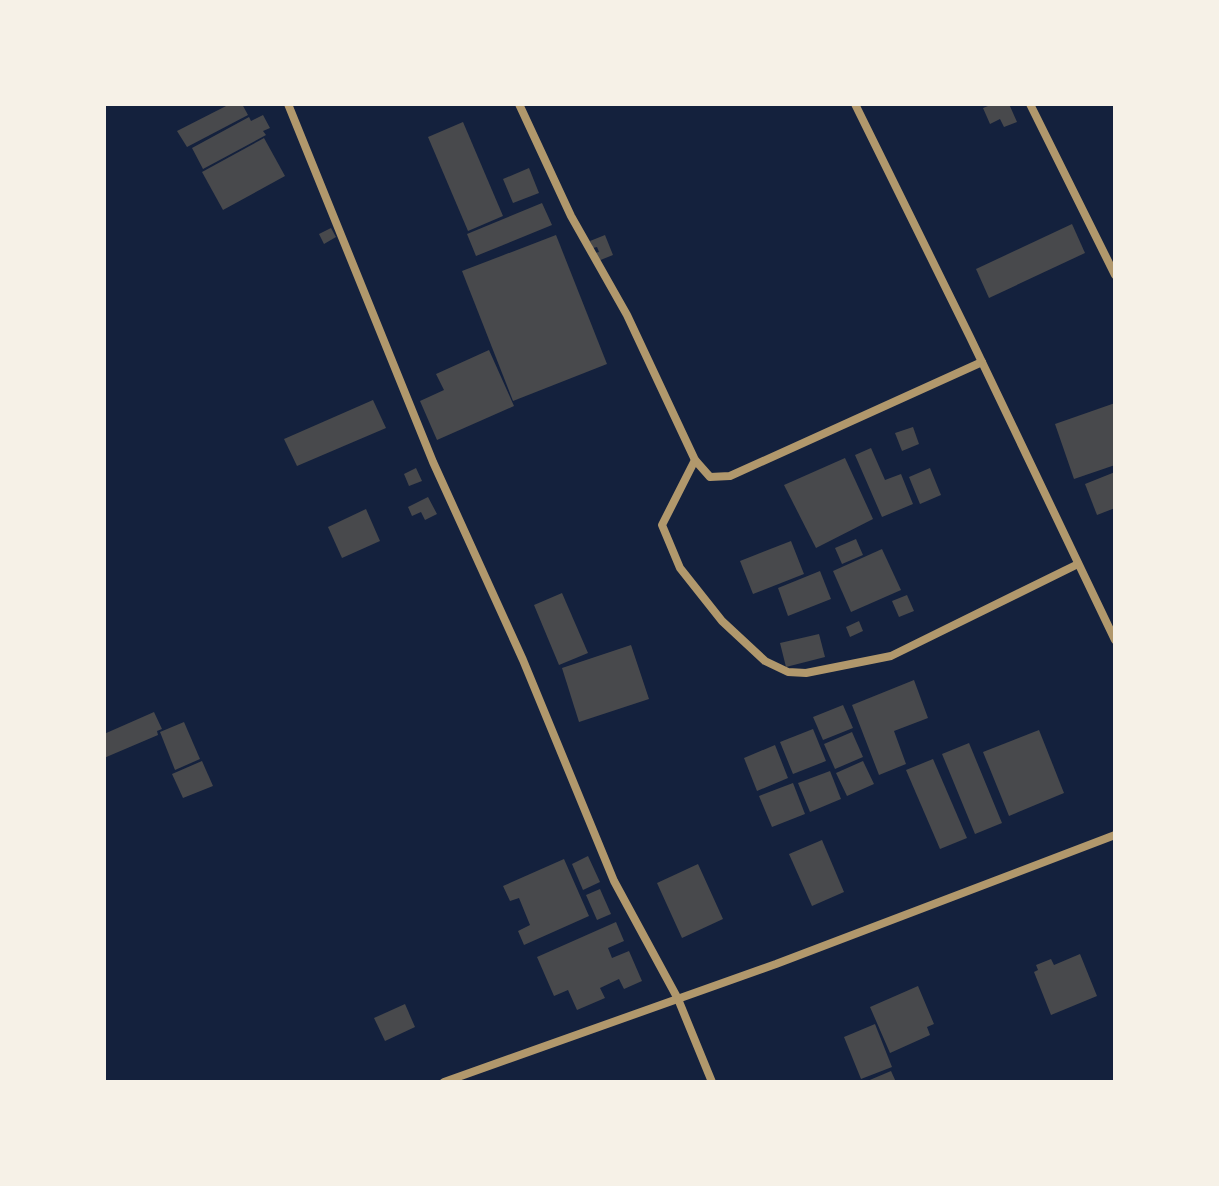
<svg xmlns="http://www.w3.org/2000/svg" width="1219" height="1186" font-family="'Roboto Serif',serif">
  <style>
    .building { fill: #48494c }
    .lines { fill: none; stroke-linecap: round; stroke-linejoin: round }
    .minor { stroke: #b1986c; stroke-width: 8 }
  </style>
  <rect width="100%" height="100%" fill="#14213d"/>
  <!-- building -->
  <g class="building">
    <path d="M230 104H242L248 115 187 147 177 131Z"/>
    <path d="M993 104H1009L1017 122 1004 127 1000 119 990 124 983 108Z"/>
    <path d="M263 115 270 128 263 131 266 135 203 169 192 148 249 117 251 121Z"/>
    <path d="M463 122 503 216 468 231 428 137Z"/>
    <path d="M264 138 285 176 223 210 202 172Z"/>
    <path d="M529 168 539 193 513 203 503 179Z"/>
    <path d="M542 203 552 225 476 256 467 234Z"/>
    <path d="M1072 224 1085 253 989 298 976 269Z"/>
    <path d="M331 228 336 237 324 244 319 234Z"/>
    <path d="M556 235 607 364 513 401 462 271Z"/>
    <path d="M605 235 613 255 598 261 595 253 599 252 597 247 593 248 590 241Z"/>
    <path d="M489 350 514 406 437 440 420 401 444 390 436 374Z"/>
    <path d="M373 400 386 428 297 466 284 439Z"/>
    <path d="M1115 403V465L1074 479 1055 424Z"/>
    <path d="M913 427 919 444 902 451 895 433Z"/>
    <path d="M871 448 885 480 901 474 913 504 882 517 855 455Z"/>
    <path d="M845 458 873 519 816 548 784 485Z"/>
    <path d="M416 468 422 481 409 486 404 474Z"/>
    <path d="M930 468 941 495 920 504 909 477Z"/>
    <path d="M1115 472V508L1097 515 1085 484Z"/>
    <path d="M428 497 437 514 425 520 421 512 412 516 408 507Z"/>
    <path d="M366 509 380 541 342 558 328 527Z"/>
    <path d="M856 539 863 555 842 564 835 548Z"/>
    <path d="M791 541 804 574 753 594 740 561Z"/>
    <path d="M882 549 901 590 851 612 833 571Z"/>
    <path d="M820 571 831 599 788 616 778 588Z"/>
    <path d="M562 593 588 653 559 665 534 605Z"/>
    <path d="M907 595 914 611 899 617 892 601Z"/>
    <path d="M859 621 863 631 850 637 846 627Z"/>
    <path d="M819 634 825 657 786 667 780 643Z"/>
    <path d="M631 645 649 699 579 722 562 668Z"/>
    <path d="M914 680 928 718 894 731 906 764 879 775 852 705Z"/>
    <path d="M843 705 853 728 823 740 813 717Z"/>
    <path d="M154 712 162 729 157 731 158 735 104 758V734Z"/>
    <path d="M184 722 200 759 175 770 160 732Z"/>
    <path d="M813 729 826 761 793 774 780 742Z"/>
    <path d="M1039 730 1064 793 1009 816 983 752Z"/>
    <path d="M852 732 863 757 835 769 824 744Z"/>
    <path d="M969 743 1002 823 975 834 942 754Z"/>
    <path d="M775 745 788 778 757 791 744 758Z"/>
    <path d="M933 759 967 838 940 849 906 770Z"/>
    <path d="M202 761 213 786 183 798 172 774Z"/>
    <path d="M863 761 874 784 847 796 836 773Z"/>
    <path d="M830 771 841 799 810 812 798 783Z"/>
    <path d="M793 783 805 814 772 827 759 796Z"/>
    <path d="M822 840 844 892 812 906 789 854Z"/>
    <path d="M588 856 600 882 583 890 572 864Z"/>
    <path d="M564 859 589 916 524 945 518 931 530 925 519 898 510 901 503 886Z"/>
    <path d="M698 864 723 919 682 938 657 883Z"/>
    <path d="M600 889 611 914 597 920 586 895Z"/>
    <path d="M616 922 624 941 608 948 612 958 629 951 642 981 624 989 619 979 600 988 605 998 577 1010 568 990 554 996 537 957Z"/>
    <path d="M1080 954 1097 996 1051 1015 1034 972 1038 970 1036 965 1051 959 1054 965Z"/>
    <path d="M918 986 934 1024 927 1027 930 1035 890 1053 870 1007Z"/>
    <path d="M405 1004 415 1027 385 1041 374 1018Z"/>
    <path d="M875 1024 892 1067 861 1079 844 1037Z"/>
    <path d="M891 1071 896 1082H865Z"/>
  </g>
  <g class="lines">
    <!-- minor -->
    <g class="minor">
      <path d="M288 104 433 462 523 660 614 881 678 999 712 1082"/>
      <path d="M519 104 571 216 627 315 695 460 710 477 730 476 982 362"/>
      <path d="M855 104 970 337 1115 640"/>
      <path d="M1030 104 1115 275"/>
      <path d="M695 460 662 525 680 568 722 621 765 661 788 672 806 673 891 656 1078 564"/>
      <path d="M444 1082 776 964 1115 835"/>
    </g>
  </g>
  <!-- border -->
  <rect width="1219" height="1186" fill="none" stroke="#f6f1e7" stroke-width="212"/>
</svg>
